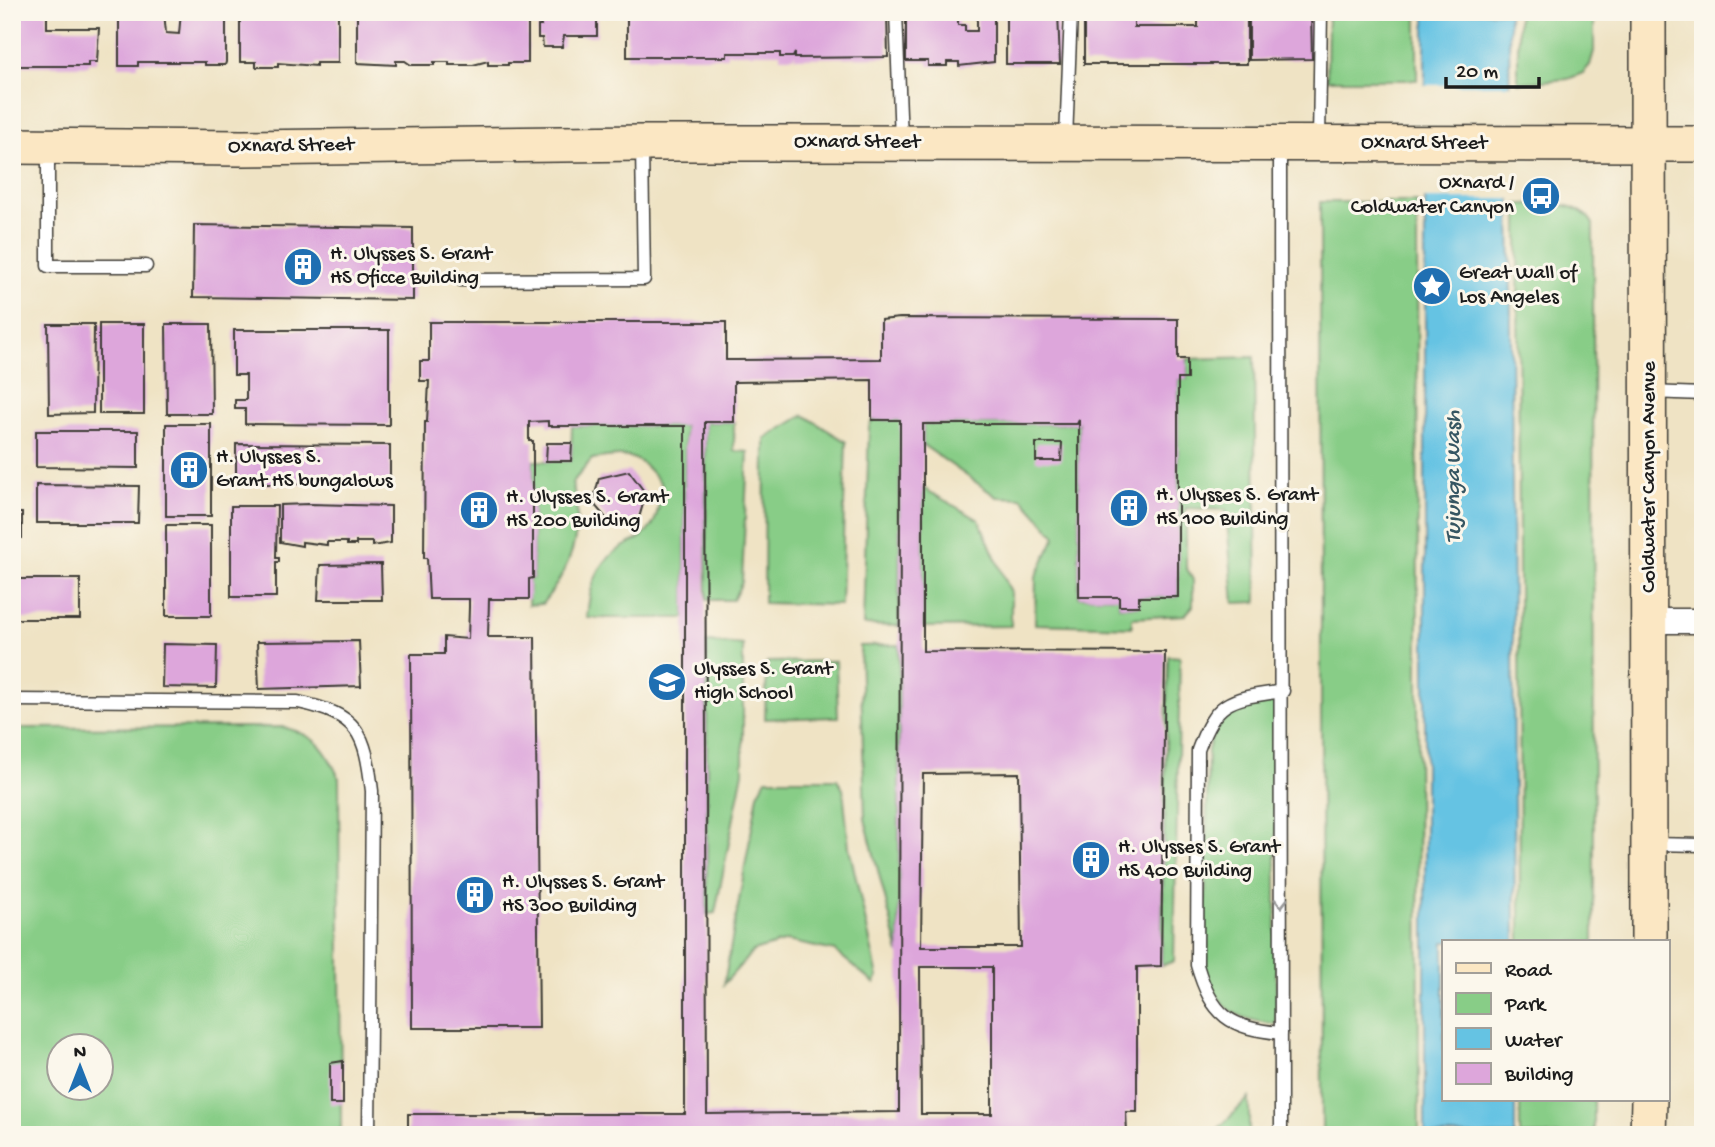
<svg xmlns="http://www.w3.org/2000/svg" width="1715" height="1147" font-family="'Gochi Hand',sans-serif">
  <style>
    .green { fill: #88cd87; stroke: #527452; stroke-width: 2; fill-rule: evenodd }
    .water { fill: #65c3e3; stroke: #407080; stroke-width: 2 }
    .pier { fill: #efe3c4 }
    .building { fill: #dda6db; fill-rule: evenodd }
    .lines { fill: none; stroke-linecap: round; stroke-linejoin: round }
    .service-casing { stroke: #3c3a35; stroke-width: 15 }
    .minor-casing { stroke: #3c3a35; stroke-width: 27 }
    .secondary-casing { stroke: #3c3a35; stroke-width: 38 }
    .service { stroke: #fff; stroke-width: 12 }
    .minor { stroke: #fff; stroke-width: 24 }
    .secondary { stroke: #fbe7c3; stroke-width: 35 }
    .oneway { stroke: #999 }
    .labels { text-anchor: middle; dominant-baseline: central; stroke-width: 6; stroke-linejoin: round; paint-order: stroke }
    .street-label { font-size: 21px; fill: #1c1c1c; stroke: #fbf7ec }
    .poi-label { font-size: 21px; fill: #1c1c1c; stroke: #fbf7ec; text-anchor: start }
    .water-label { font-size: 23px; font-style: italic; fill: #365662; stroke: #fbf7ec }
  </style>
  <rect width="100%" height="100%" fill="#fbf7ec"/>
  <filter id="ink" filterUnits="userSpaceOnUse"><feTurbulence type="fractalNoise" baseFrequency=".0143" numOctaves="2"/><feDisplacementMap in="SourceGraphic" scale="14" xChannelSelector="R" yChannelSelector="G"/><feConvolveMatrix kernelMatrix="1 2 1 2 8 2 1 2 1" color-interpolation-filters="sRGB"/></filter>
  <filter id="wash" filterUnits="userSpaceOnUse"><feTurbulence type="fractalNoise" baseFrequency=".00686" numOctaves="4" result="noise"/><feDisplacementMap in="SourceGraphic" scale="28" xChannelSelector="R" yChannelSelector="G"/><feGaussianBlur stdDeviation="1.57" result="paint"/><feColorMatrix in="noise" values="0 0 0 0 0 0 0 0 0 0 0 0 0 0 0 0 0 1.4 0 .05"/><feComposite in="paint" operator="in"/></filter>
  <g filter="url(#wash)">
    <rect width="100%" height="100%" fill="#efe3c4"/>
    <!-- green -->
    <g class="green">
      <path d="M1328 12H1417V80H1327Z"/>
      <path d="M1518 12H1594V51L1590 65 1583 73 1568 79 1518 83Z"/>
      <path d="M1320 202H1417L1419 1135H1322Z"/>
      <path d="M1518 204C1542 204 1579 199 1593 224L1594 942H1520Z"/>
      <path d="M1254 357 1257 602 1234 603 1226 510 1186 508V567L1193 580V606L1185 615 1132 618V627L1035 624 1036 576 1056 536 1022 498 997 497 923 445V424H1077L1079 420V597H1119V606H1139V597H1178V379H1187V359Z"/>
      <path d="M804 415 846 442 841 605 764 603 765 439Z"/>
      <path d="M872 420H900L901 424 899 626 863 625 869 427Z"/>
      <path d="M705 422H734V451L748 452 742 582 733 600H707Z"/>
      <path d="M572 426H685V618H587C589 591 595 563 621 548 633 541 643 539 651 527 659 516 659 498 662 485 638 454 631 453 592 459L572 483C585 528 572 568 542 604L528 605 529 579 533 578V461H571Z"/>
      <path d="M923 488 979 520 1011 593V626L923 627Z"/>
      <path d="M707 642 743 645V772L715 913 707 914Z"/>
      <path d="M899 645V953L865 819 860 646Z"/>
      <path d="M1168 656 1180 657 1174 961 1161 966Z"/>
      <path d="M836 661 838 717 765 719 767 662Z"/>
      <path d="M1276 700V1024C1232 1020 1216 1006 1204 964L1208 750C1219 708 1237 708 1276 700Z"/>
      <path d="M283 727C317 736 325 747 339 778L341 1128 335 1135H12V728ZM60 1046H102V1088H60Z"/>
      <path d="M766 779H837L843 789 849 847 878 977 874 983 835 951 787 941 753 951 724 984 758 794Z"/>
      <path d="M1249 1098V1135H1212Z"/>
      <rect x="1520" y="1100" width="74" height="35"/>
    </g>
    <!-- water -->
    <path class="water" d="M1425 12H1509L1515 942H1444V1100H1515V1135H1425Z"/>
    <!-- pier -->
    <path class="pier" d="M1421 85H1514L1515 199H1421Z"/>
    <g id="blocks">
      <!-- building -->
      <g class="building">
        <path d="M12 12H47V28H99L97 62H88V66H12Z"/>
        <path d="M119 12H164L166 33 179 34 181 12H226V62L225 65H205V62H138V66H119Z"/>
        <path d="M280 12H338V63H316V66L278 63V67H256V62H240V16H280Z"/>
        <path d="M357 12H528V63H508V65H488V61L473 65H449V62H434V65H411L405 61H396V65L357 63Z"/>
        <path d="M538 12H597V36H564L562 47H543L542 38H538V26H541Z"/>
        <path d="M627 12H887L888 57 795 58V53L793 57H780V53H727V57H627Z"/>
        <path d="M906 12H958V25H965V31H977V12H994V62L959 66V62H947V66H928V61H906Z"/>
        <path d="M1006 12H1058L1060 64H1006Z"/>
        <path d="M1084 12H1134V27H1198V12H1247V64H1084Z"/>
        <path d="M1249 12H1311L1312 59 1249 60Z"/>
        <path d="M194 225 413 228V300L193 297Z"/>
        <path d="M900 318 1178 319V359H1187V379H1178V597H1139V606H1119V597H1079V420L1077 424H923V651L1165 652 1161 966 1137 967V1112H1126L1127 1132 1136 1135H408V1114H685V426H548V421L529 422V441H533V578L529 579V599H489L488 637H535L539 1028H412L411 654H444V637L468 639 469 607V599H429L427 558H424L425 422H427L429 381H420V361H429V322H726V360H734L881 359V320ZM872 380V420H900L899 1112 707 1114 705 422H734V382ZM1019 773 1021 947H921L923 774ZM920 967H992V1114H921Z"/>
        <path d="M48 324H94L93 413 49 414Z"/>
        <rect x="99" y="324" width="45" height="90"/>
        <path d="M166 324H211L212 414H167Z"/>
        <path d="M234 330H389V425L245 424V409H235V400H246V375H234Z"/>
        <rect x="166" y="424" width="45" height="92"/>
        <path d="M36 431H138V468L36 467Z"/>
        <path d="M547 443H572L571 461H546Z"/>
        <path d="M1036 443H1062L1061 461H1036Z"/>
        <path d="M236 444 390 445V484H236Z"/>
        <path d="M629 471 646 494 638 521 612 525 593 503 599 478Z"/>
        <path d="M36 485 139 486 138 523H36Z"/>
        <path d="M309 504 391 506V543L372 546V542H356V545H347V542H327V545L302 542V546L280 542V505Z"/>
        <path d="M231 506H277L276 558H279V562H276V597H231Z"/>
        <rect x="12" y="513" width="10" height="25"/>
        <rect x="166" y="525" width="45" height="91"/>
        <path d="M381 564 382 600H318L320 565Z"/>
        <rect x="12" y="579" width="68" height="40"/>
        <path d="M359 641 361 686 259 689 257 642Z"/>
        <path d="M163 644 217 645 216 688 162 687Z"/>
        <path d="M343 1061V1104H330V1063Z"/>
      </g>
    </g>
  </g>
  <g filter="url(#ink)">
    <use href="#blocks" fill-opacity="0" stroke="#3c3a35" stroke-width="2"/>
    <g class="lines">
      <!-- service casing -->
      <g class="service-casing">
        <g id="service">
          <path d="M896 12 901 140"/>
          <path d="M1066 140 1071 12"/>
          <path d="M1319 140 1321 12"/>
          <path d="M1280 145 1281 1135"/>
          <path d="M48 147V266H146"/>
          <path d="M461 280 644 279 642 147"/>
          <path d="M1650 392 1703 394"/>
          <path d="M12 700 298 702C359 715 365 732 372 791L369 1135"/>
          <path d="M1650 844 1703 845"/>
          <path d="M1281 1033C1229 1028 1212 1016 1197 965L1198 750C1217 698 1231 699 1283 691"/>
        </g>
      </g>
      <!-- minor casing -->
      <g class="minor-casing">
        <path id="minor" d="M1651 621H1703"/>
      </g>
      <!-- secondary casing -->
      <g class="secondary-casing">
        <g id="secondary">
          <path d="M1648 12 1649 942"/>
          <path d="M12 146 242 148 642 143 1703 144"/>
          <path d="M1648 1135 1649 1100"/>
        </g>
      </g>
      <!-- service -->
      <use href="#service" class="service"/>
      <!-- minor -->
      <use href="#minor" class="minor"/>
      <!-- secondary -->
      <use href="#secondary" class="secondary"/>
    </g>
    <!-- one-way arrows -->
    <defs><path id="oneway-chevron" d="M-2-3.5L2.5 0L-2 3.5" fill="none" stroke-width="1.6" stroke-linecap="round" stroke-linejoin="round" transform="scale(1.75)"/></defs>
    <use class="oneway" href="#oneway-chevron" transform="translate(1281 903) rotate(90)"/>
  </g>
  <!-- icons -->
  <defs>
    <g id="bus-disc" transform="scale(2.0125)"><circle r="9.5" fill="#1f6fb2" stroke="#fbf7ec"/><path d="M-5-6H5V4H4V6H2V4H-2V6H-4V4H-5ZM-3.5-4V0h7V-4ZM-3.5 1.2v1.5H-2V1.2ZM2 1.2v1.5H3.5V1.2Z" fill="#fff"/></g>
    <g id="building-disc" transform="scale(2.0125)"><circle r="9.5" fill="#1f6fb2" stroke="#fbf7ec"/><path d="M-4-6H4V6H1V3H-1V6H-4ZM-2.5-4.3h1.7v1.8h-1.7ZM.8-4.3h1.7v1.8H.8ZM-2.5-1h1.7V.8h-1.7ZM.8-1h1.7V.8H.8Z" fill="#fff"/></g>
    <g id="sight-disc" transform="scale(2.0125)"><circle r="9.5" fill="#1f6fb2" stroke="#fbf7ec"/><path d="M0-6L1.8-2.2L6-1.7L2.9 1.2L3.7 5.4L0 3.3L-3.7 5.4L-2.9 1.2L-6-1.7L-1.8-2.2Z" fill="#fff"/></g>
    <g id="school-disc" transform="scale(2.0125)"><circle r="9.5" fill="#1f6fb2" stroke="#fbf7ec"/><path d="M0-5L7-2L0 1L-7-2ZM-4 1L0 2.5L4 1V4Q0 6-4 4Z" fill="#fff"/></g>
  </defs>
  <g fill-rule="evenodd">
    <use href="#bus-disc" x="1541" y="196"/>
    <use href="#building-disc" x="303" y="267"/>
    <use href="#sight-disc" x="1432" y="286"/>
    <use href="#building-disc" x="189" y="470"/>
    <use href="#building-disc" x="1129" y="508"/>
    <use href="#building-disc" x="479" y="510"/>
    <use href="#school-disc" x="667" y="682"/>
    <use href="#building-disc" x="1091" y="860"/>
    <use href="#building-disc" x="475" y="895"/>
  </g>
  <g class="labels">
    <!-- street labels -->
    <g class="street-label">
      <text x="857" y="143">Oxnard Street</text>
      <text x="1424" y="144">Oxnard Street</text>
      <text transform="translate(291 147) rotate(-1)">Oxnard Street</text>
      <text transform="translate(1650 477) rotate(-90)">Coldwater Canyon Avenue</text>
    </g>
    <!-- poi labels -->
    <g class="poi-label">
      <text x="1514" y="184" text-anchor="end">Oxnard /<tspan x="1514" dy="24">Coldwater Canyon</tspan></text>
      <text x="330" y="255">H. Ulysses S. Grant<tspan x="330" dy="24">HS Oficce Building</tspan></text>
      <text x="1459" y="274">Great Wall of<tspan x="1459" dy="24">Los Angeles</tspan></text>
      <text x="216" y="458">H. Ulysses S.<tspan x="216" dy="24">Grant HS bungalows</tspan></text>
      <text x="1156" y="496">H. Ulysses S. Grant<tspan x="1156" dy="24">HS 100 Building</tspan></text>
      <text x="506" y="498">H. Ulysses S. Grant<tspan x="506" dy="24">HS 200 Building</tspan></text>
      <text x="694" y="670">Ulysses S. Grant<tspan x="694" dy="24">High School</tspan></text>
      <text x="1118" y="848">H. Ulysses S. Grant<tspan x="1118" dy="24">HS 400 Building</tspan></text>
      <text x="502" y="883">H. Ulysses S. Grant<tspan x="502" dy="24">HS 300 Building</tspan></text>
    </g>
    <!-- water labels -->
    <g class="water-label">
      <text transform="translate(1454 477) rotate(-90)">Tujunga Wash</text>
    </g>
  </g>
  <!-- margin -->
  <rect width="1715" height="1147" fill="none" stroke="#fbf7ec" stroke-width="42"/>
  <!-- legend -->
  <rect x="1442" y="940" width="228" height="161" fill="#fbf7ec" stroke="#a29f99" stroke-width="2"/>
  <rect x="1456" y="963" width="35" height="10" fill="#fbe7c3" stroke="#a29f99" stroke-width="2"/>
  <text x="1505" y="976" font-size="21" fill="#1c1c1c">Road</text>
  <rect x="1456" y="993" width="35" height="21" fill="#88cd87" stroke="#a29f99" stroke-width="2"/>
  <text x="1505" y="1010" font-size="21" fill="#1c1c1c">Park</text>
  <rect x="1456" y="1028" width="35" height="21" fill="#65c3e3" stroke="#a29f99" stroke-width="2"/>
  <text x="1505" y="1046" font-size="21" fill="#1c1c1c">Water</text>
  <rect x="1456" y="1063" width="35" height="21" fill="#dda6db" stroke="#a29f99" stroke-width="2"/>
  <text x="1505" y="1080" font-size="21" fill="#1c1c1c">Building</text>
  <!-- north arrow -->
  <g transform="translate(80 1067)"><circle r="33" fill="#fbf7ec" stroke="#a29f99" stroke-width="2"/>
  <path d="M0-5L12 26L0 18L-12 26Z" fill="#1f6fb2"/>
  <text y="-10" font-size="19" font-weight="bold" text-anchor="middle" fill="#1c1c1c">N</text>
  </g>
  <!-- scale -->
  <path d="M1446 77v10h93v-10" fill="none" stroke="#1c1c1c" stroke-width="3.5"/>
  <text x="1456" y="77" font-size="21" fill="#1c1c1c" stroke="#fbf7ec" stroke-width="5" paint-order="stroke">20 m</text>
</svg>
